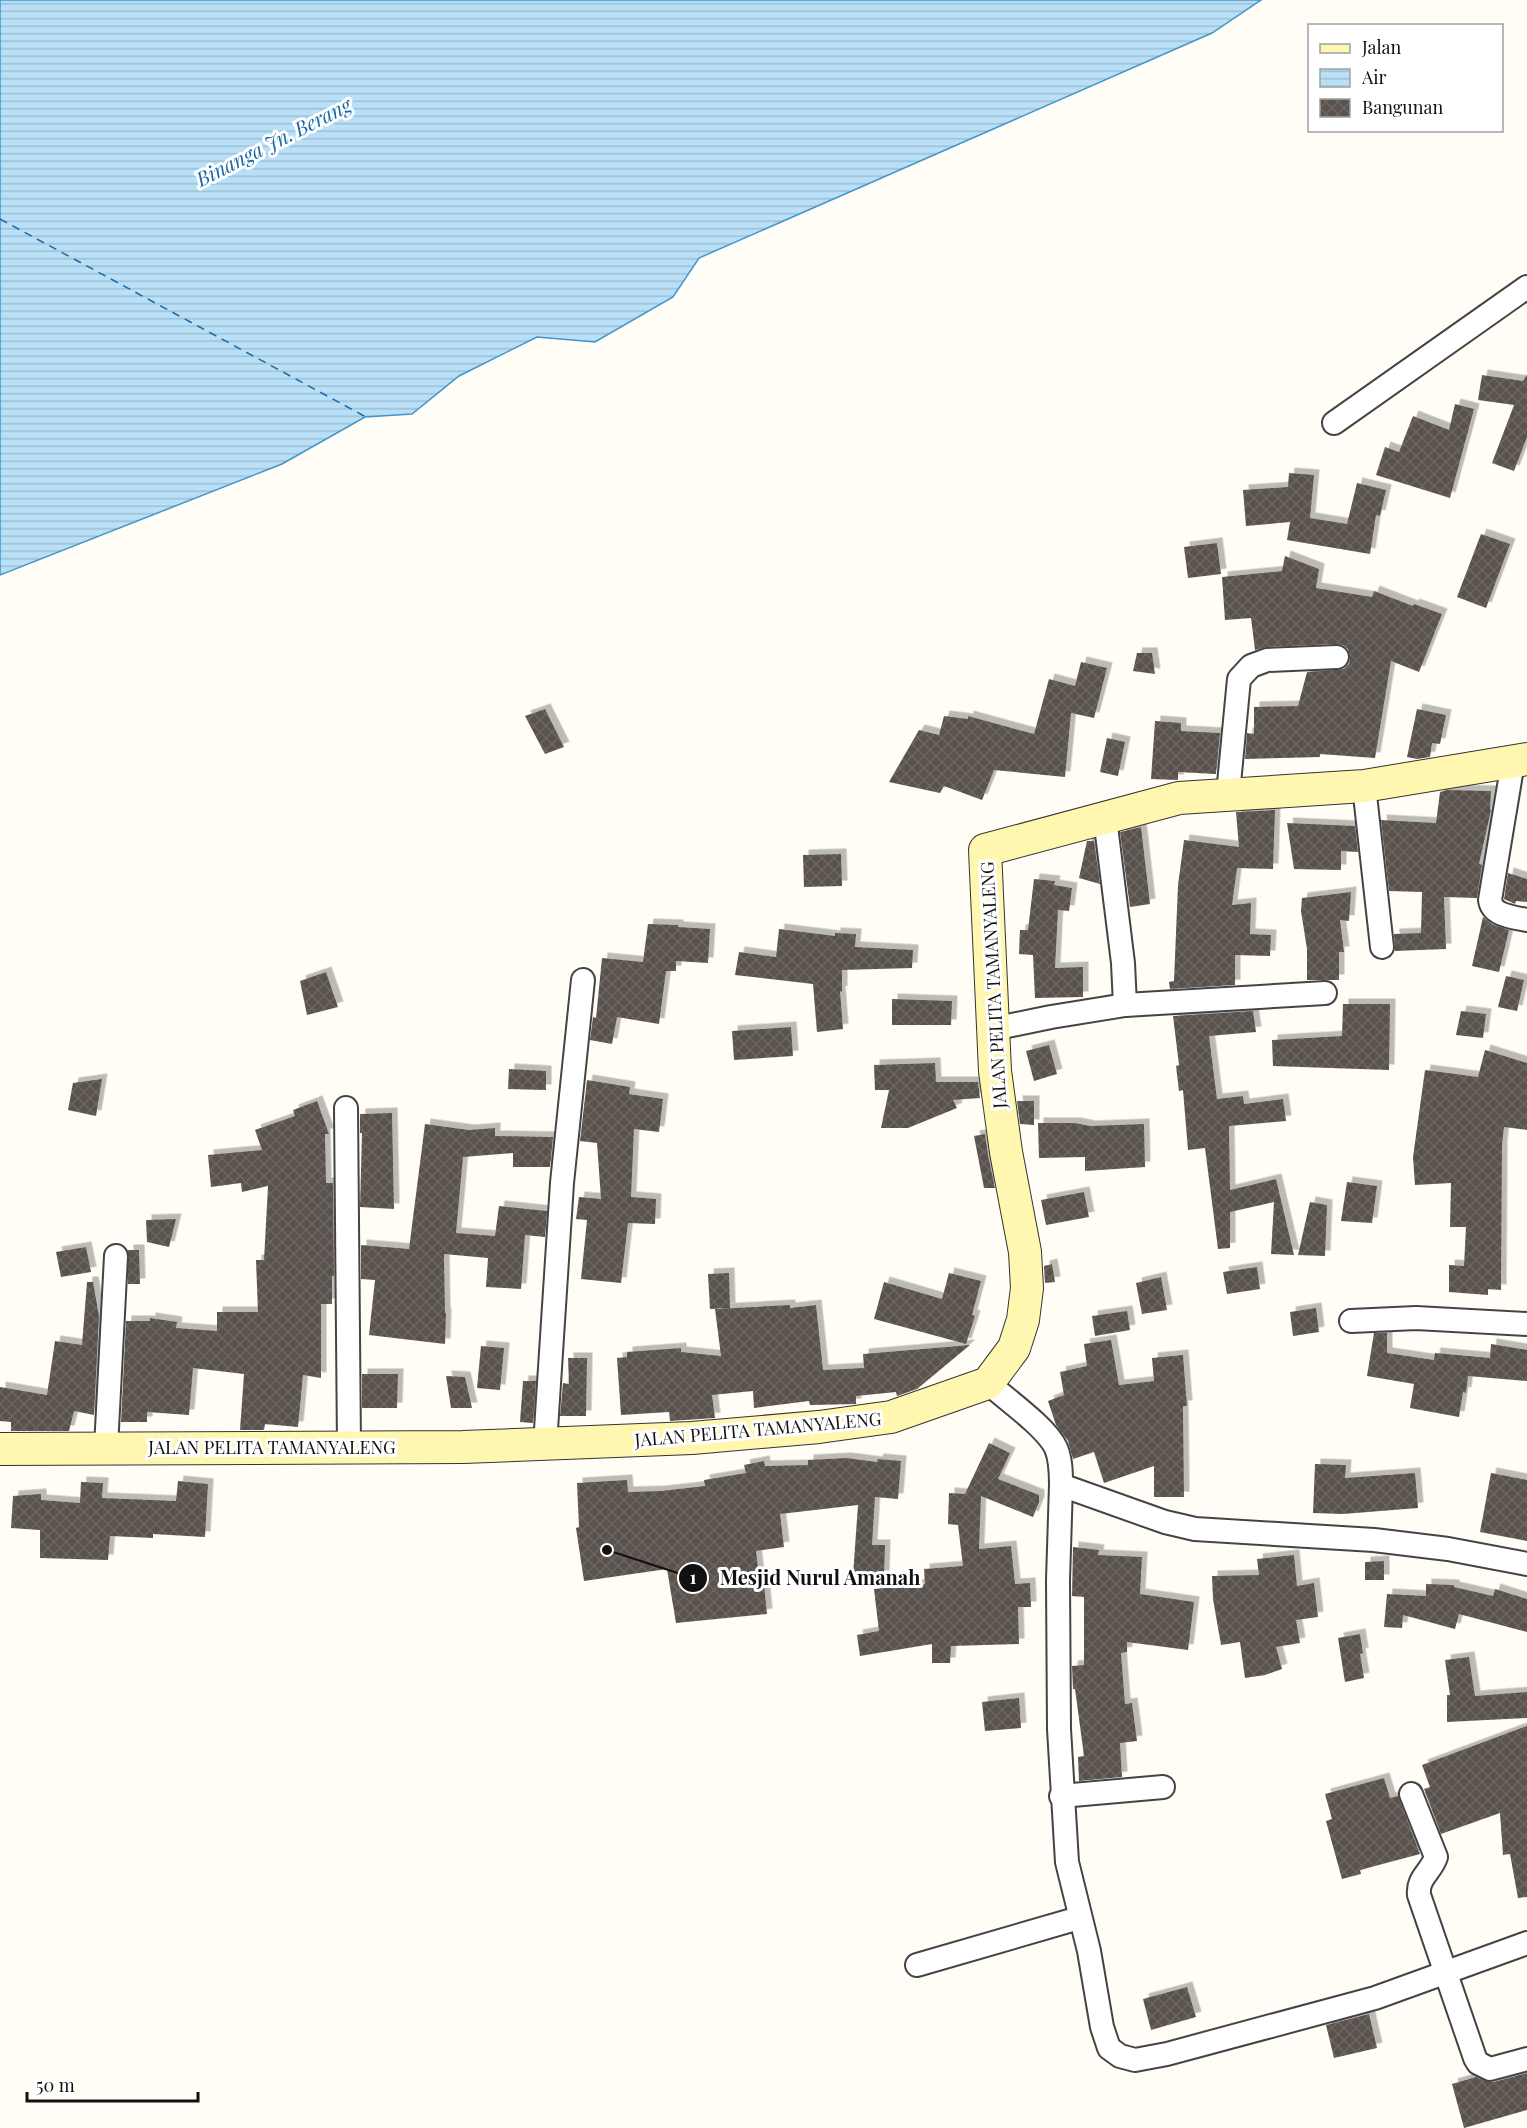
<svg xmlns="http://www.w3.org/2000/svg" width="1527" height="2128" font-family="'Playfair Display',serif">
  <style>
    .water { fill: url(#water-rules); stroke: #3f96cf; stroke-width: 1.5 }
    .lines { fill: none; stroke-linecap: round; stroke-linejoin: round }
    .ferry { stroke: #1768a6; stroke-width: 1.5; stroke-dasharray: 8 6; stroke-linecap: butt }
    .building { fill: url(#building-cross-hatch); filter: url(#shadow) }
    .street-casing { stroke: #444; stroke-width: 26 }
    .secondary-casing { stroke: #333; stroke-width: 34 }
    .street { stroke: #fff; stroke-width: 22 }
    .secondary { stroke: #fff6b0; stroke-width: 32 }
    .labels { text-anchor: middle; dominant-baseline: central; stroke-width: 6; stroke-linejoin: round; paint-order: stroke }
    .street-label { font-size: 18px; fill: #111; stroke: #fff }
    .water-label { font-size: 20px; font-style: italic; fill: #1768a6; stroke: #fff }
    .leader { fill: none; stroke: #111; stroke-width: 2 }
    .callout-dot { fill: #111; stroke: #fff; stroke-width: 2 }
    .mark-label { font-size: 18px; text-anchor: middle; font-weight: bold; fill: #fff }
    .callout-label { font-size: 20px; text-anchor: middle; font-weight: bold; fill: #111; stroke: #fff; stroke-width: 6; stroke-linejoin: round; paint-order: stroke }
  </style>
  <defs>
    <pattern id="water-rules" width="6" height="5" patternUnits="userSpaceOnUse" patternTransform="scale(1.5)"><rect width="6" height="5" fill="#b9e0f7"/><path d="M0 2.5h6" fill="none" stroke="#9ebfd3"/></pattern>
    <pattern id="building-cross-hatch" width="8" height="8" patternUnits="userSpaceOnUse" patternTransform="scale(1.5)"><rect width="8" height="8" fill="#5a524d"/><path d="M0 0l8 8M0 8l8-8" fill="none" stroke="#6d6662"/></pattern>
    <filter id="shadow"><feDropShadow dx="5.5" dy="-5.5" stdDeviation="0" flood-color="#0004"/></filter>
  </defs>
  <rect width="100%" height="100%" fill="#fffdf5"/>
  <!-- water -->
  <path class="water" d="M0 0H1261L1212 33 699 258 673 297 595 342 537 337 459 376 412 414 365 417 282 464 0 575Z"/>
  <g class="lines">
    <!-- ferry -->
    <path class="ferry" d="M0 219 366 417"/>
  </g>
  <!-- building -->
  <g class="building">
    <path d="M1482 375 1523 381 1527 375V437L1514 471 1492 463 1514 405 1478 400Z"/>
    <path d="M1455 404 1474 409 1450 498 1376 475 1385 447 1399 452 1413 416 1449 430Z"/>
    <path d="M1289 473 1314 475 1310 518 1347 524 1357 483 1386 490 1380 516 1376 515 1370 554 1287 540 1290 522 1246 526 1243 490 1288 487Z"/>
    <path d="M1481 534 1510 544 1486 608 1457 597Z"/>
    <path d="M1217 543 1221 574 1188 578 1184 547Z"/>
    <path d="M1285 556 1319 569 1316 588 1372 597 1374 591 1413 606 1414 604 1442 614 1419 672 1391 661 1375 758 1320 754V757L1245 759 1247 733 1254 734V707L1298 706 1307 672 1344 669 1349 664 1350 657 1348 649 1343 645 1336 644 1266 647 1255 650 1251 618 1225 620 1222 577 1282 571Z"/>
    <path d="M1137 653H1152L1155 674 1133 671Z"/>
    <path d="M1081 662 1107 668 1094 718 1071 713 1065 777 994 770 982 800 944 786 940 793 889 782 919 730 939 735 944 716 968 719V716L1034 734 1049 679 1075 686Z"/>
    <path d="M545 709 564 747 545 754 525 716Z"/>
    <path d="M1417 709 1446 715 1440 744 1432 743 1430 757 1417 759 1407 757Z"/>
    <path d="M1155 721 1181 723V731L1220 733 1216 774 1178 772V780L1151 779Z"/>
    <path d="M1107 738 1125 742 1118 776 1100 772Z"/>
    <path d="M1447 790 1491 791 1490 810H1491L1479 864 1482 865 1477 898 1444 897 1446 949 1395 951 1394 934 1421 933 1422 892 1389 891 1381 820 1436 823 1440 792Z"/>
    <path d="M1275 810 1273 869 1237 868 1232 905 1251 903 1250 934 1271 935 1270 956 1235 955V985L1170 989 1169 982 1174 981 1178 885 1184 840 1239 847 1236 812Z"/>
    <path d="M1287 823 1355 826 1358 852 1341 851V870L1294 869Z"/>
    <path d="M1141 827 1150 904 1130 907 1120 832Z"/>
    <path d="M1087 841H1094L1100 884 1079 878Z"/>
    <path d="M841 854 842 886 804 887 803 855Z"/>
    <path d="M1508 873 1527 879V902L1516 901 1515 904 1504 899Z"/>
    <path d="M1034 879 1055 881 1054 885 1072 888 1069 911 1058 910 1055 968 1083 967V997L1035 998 1033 955 1019 954 1020 930H1028Z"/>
    <path d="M1351 892 1349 921 1340 920 1344 952H1339V980H1307V949L1301 911 1302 898Z"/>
    <path d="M1483 917 1493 925 1509 930 1499 972 1472 966Z"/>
    <path d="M648 924 678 925V927L710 929 708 963 676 961V971H666L659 1024 617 1017 612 1044 590 1040 593 1017 596 1018 602 958 643 962Z"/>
    <path d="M779 929 835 936V933L856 934 855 947 913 950 912 968 842 970V992L840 991 843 1029 817 1032 813 984 735 975 739 952 776 957Z"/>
    <path d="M326 972 338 1007 307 1015 300 981Z"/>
    <path d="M1506 976 1524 980 1517 1011 1498 1007Z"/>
    <path d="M892 999 952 1001 951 1025H892Z"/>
    <path d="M1343 1004H1390L1389 1070 1273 1066 1272 1040 1342 1036Z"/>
    <path d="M1253 1011 1256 1032 1209 1036 1217 1099 1243 1096 1244 1104 1283 1099 1286 1121 1229 1126 1230 1190 1276 1179 1294 1255 1271 1254 1274 1202 1230 1212V1248L1218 1249 1205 1148 1188 1150 1183 1090 1179 1091 1176 1066 1179 1065 1173 1016Z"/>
    <path d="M1461 1011 1486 1014 1483 1038 1456 1035Z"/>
    <path d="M791 1027 793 1056 734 1060 732 1031Z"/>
    <path d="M1049 1045 1057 1074 1034 1081 1026 1051Z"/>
    <path d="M1485 1050 1527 1063V1130L1504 1127 1502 1145 1501 1290 1488 1289V1295L1449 1292V1265L1464 1266 1466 1227H1450L1451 1183 1415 1185 1413 1157 1425 1070 1478 1077Z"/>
    <path d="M935 1063 936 1082H978L980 1098 953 1100 957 1108 908 1128H881L889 1090H875L874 1065Z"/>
    <path d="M509 1069 546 1071V1090L508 1089Z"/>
    <path d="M102 1079 96 1116 68 1110 73 1083Z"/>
    <path d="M587 1080 630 1087 629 1094 663 1099 659 1132 634 1129 631 1197 656 1199 655 1224 628 1223 621 1283 581 1279 587 1220 576 1219 579 1197 601 1199 597 1143 580 1141Z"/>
    <path d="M317 1101 329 1134H325L326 1183H333L334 1276H332V1304H321V1378L303 1375 298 1427 265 1424 264 1430H240L244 1374 193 1368 189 1415 147 1412V1422H121L126 1321H150V1318L177 1322 176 1328 217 1331V1312H258L256 1260H264L268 1186 242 1192 241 1183 211 1187 208 1155 262 1150 255 1130 295 1116 293 1110Z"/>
    <path d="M1017 1101H1034V1125L1020 1124Z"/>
    <path d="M392 1113 394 1209 360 1207 362 1133H360V1114Z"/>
    <path d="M1038 1123H1075L1090 1126 1144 1124 1145 1167 1085 1171V1157L1039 1158Z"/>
    <path d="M425 1124 469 1130 495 1128V1136L553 1137 550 1167H513V1153L463 1157 456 1233 495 1236 499 1206 547 1211 545 1237 525 1235 521 1289 486 1287 488 1258 444 1254 445 1313H446L445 1344 369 1335 375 1280 361 1279V1245L409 1249Z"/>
    <path d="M985 1134 988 1155 995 1188H984L974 1136Z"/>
    <path d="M1347 1182 1377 1186 1372 1223 1341 1221Z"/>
    <path d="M1084 1192 1089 1217 1046 1225 1041 1200Z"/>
    <path d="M1310 1202 1327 1205 1325 1256 1298 1255Z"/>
    <path d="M176 1219 169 1247 147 1242 146 1220Z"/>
    <path d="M86 1247 91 1272 61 1277 56 1252Z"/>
    <path d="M128 1250H139L140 1284H128Z"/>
    <path d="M1052 1264 1055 1282 1045 1283 1044 1266Z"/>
    <path d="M1257 1267 1260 1289 1227 1294 1223 1272Z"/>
    <path d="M729 1273 730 1308 710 1309 708 1274Z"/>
    <path d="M949 1273 981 1281 972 1315 975 1316 966 1344 874 1319 884 1282 942 1299Z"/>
    <path d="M1161 1277 1167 1310 1142 1314 1136 1283Z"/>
    <path d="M87 1282H93L99 1316 94 1415 74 1411 69 1431H11V1422L0 1421V1387L47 1395 55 1341 82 1345Z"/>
    <path d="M790 1305V1308L816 1305 823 1370 864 1368 863 1354 970 1345 917 1389 897 1396 896 1392 856 1396V1404L810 1405 809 1401 754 1408 753 1391 712 1395 715 1418 670 1421 669 1412 621 1415 617 1358 627 1357V1352L681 1348V1352L721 1356 715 1309Z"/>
    <path d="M1316 1308 1319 1332 1293 1336 1290 1312Z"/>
    <path d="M1127 1311 1130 1330 1095 1336 1092 1316Z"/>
    <path d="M1374 1333H1387V1353L1434 1360 1435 1353 1490 1358 1491 1344 1527 1350V1381L1468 1376 1466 1393 1463 1392 1459 1417 1410 1408 1414 1384 1367 1376Z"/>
    <path d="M1111 1340 1119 1385 1154 1381 1152 1358 1183 1355 1187 1406H1183L1184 1497H1154V1466L1104 1483 1094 1452 1073 1459 1068 1441 1056 1425 1048 1401 1064 1395 1060 1372 1087 1366 1084 1344Z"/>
    <path d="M481 1346 504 1348 500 1390 477 1388Z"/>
    <path d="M568 1358H587L586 1416H560L563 1383 569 1384Z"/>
    <path d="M362 1374H398L397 1408H362Z"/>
    <path d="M446 1376 465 1377 472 1408H451Z"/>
    <path d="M523 1381H536L533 1423 520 1422Z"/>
    <path d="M989 1443 1010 1453 998 1479 1039 1495V1502L1033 1517 981 1496 979 1549 1011 1546 1015 1584 1030 1583 1031 1607H1018L1019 1644 951 1646 950 1663H932V1644L860 1656 857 1635 879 1631 874 1589 925 1584 924 1569 963 1566 958 1525 948 1524 949 1493 965 1494Z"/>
    <path d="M846 1458 877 1462 878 1459 901 1461 898 1499 875 1497 872 1545H885L884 1576 853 1575 858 1505 780 1514 784 1547 756 1551 760 1585 764 1584 767 1614 676 1623 667 1569 584 1581 576 1528 579 1527 577 1483 627 1480 628 1492 661 1491 705 1486 704 1480 746 1473 744 1465 764 1461 765 1466 808 1465V1460Z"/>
    <path d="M1315 1464 1346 1465 1345 1478 1415 1473 1418 1508 1343 1514 1313 1513Z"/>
    <path d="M1491 1473 1527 1480V1541L1480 1532Z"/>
    <path d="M178 1481 208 1484 205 1537 153 1534V1538L110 1536 108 1560 40 1558V1530L11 1528 13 1496 41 1494V1500L80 1503 81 1482 103 1483 102 1498 176 1501Z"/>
    <path d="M1073 1547 1099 1550 1098 1555 1142 1557 1140 1594 1194 1602 1188 1650 1127 1642V1652L1121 1653 1125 1704 1132 1703 1137 1741 1120 1743 1122 1777 1079 1781 1078 1757 1084 1756 1075 1689H1073L1072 1666 1084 1665V1597L1072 1596Z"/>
    <path d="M1294 1555 1297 1586 1314 1583 1318 1617 1296 1620 1300 1643 1276 1647 1282 1669 1265 1675 1245 1678 1240 1642 1221 1645 1213 1599 1212 1576 1259 1575 1257 1559Z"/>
    <path d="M1384 1561V1580H1365V1562Z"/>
    <path d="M1426 1584 1454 1585V1587L1493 1596 1495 1589 1527 1599V1632L1459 1614 1455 1629 1403 1615 1402 1628 1384 1627 1387 1594 1426 1596Z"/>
    <path d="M1360 1634 1363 1653 1360 1654 1364 1678 1345 1682 1338 1638Z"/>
    <path d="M1469 1657 1475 1696 1527 1692V1718L1447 1722V1695H1450L1445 1660Z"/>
    <path d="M1019 1698 1021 1728 985 1731 982 1702Z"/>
    <path d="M1527 1726V1897L1518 1898 1510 1854 1503 1855 1500 1813 1441 1834 1424 1789 1430 1787 1422 1765Z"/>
    <path d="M1384 1778 1390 1798 1398 1796 1420 1854 1360 1870 1361 1874 1342 1879 1326 1821 1332 1819 1325 1794Z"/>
    <path d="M1187 1987 1196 2017 1151 2030 1143 1999Z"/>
    <path d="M1369 2014 1377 2048 1334 2058 1326 2025Z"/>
    <path d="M1527 2073V2110L1464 2128 1452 2084 1476 2077 1485 2081 1494 2082Z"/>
  </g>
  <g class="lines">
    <!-- street casing -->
    <g class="street-casing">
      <g id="street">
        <path d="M1334 423 1527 287"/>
        <path d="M1513 762 1490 900C1492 916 1513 917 1527 920"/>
        <path d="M1364 786 1382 947"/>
        <path d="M1228 794 1239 679 1251 666 1267 660 1337 657"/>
        <path d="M1105 818 1123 963 1125 1005"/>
        <path d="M993 1029 1051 1017 1125 1005 1325 993"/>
        <path d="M346 1108 349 1447"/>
        <path d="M1351 1321 1416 1318 1527 1324"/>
        <path d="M988 1383C1006 1399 1047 1428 1056 1448 1061 1460 1061 1473 1061 1485L1165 1522 1195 1529 1374 1540 1448 1549 1527 1564"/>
        <path d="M545 1445 562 1183 583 980"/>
        <path d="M106 1448 116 1256"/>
        <path d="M1061 1485 1058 1580 1059 1729 1067 1862 1089 1951 1102 2027 1109 2048 1120 2056 1135 2060 1167 2054 1375 1998 1527 1943"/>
        <path d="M1411 1794 1436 1857C1431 1872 1417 1878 1419 1895L1475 2058 1478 2063 1490 2069 1527 2059"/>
        <path d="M1061 1796 1163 1787"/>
        <path d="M917 1965 1079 1918"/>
      </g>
    </g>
    <!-- secondary casing -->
    <g class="secondary-casing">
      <path id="secondary" d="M0 1449 463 1447 692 1438 819 1427 891 1417 988 1383 1014 1348 1023 1320 1027 1288 1025 1252 1006 1152 995 1071 985 850 1179 798 1364 786 1527 759"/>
    </g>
    <!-- street -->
    <use href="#street" class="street"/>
    <!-- secondary -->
    <use href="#secondary" class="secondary"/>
  </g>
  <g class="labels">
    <!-- street labels -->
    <g class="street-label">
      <text transform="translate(993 985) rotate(-93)">JALAN PELITA TAMANYALENG</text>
      <text transform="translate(758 1429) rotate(-5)">JALAN PELITA TAMANYALENG</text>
      <text x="272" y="1447">JALAN PELITA TAMANYALENG</text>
    </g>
    <!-- water labels -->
    <g class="water-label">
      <text transform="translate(273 141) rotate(-27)">Binanga Jn. Berang</text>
    </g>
  </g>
  <!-- callouts -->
  <path class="leader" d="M607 1550L693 1578"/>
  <g class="callout-dot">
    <circle cx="607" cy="1550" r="6"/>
    <circle cx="693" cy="1578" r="15"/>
  </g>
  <g class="mark-label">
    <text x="693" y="1584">1</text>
  </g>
  <g class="callout-label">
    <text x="820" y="1585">Mesjid Nurul Amanah</text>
  </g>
  <!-- legend -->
  <rect x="1308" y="24" width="195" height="108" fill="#ffffff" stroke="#a0a0a0" stroke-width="1.5"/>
  <rect x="1320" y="44" width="30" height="9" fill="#fff6b0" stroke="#a0a0a0" stroke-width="1.5"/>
  <text x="1362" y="54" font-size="18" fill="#111111">Jalan</text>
  <rect x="1320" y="69" width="30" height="18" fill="url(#water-rules)" stroke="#a0a0a0" stroke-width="1.5"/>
  <text x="1362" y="84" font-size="18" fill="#111111">Air</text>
  <rect x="1320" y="99" width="30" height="18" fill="url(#building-cross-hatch)" stroke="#a0a0a0" stroke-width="1.5"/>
  <text x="1362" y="114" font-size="18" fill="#111111">Bangunan</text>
  <!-- scale -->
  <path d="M27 2092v9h171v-9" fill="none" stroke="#111111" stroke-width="3"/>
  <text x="36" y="2092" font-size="18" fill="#111111" stroke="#ffffff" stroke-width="4.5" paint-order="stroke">50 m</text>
</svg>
